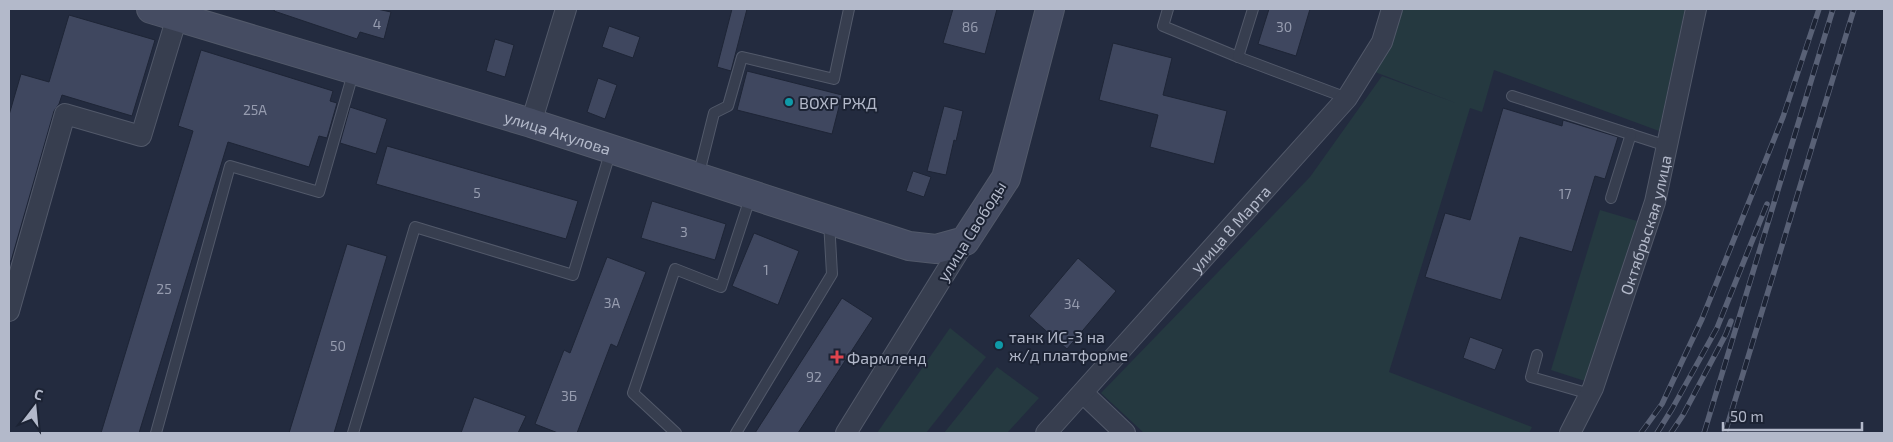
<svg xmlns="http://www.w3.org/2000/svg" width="1893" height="442" font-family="'Exo 2',sans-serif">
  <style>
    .green { fill: #253940 }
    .building { fill: #3f475f; stroke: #1e2536 }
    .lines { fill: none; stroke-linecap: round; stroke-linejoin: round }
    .lane-casing { stroke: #52596a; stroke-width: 12 }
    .street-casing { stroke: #52596a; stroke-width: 22 }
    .secondary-casing { stroke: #52596a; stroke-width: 30 }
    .lane { stroke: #373e4f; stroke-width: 10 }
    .street { stroke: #373e4f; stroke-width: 20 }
    .secondary { stroke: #454c62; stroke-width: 28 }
    .rail-casing { stroke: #596176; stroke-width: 5.5 }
    .rail { stroke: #1c2334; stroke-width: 4; stroke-dasharray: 11; stroke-linecap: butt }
    .culture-dot { fill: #0f9aa8; stroke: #1c2334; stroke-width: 2 }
    .health-dot { fill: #e0444e; stroke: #1c2334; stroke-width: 2 }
    .labels { text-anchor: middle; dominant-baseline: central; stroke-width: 4; stroke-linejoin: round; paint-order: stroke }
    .number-label { font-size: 14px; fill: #969caf }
    .poi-label { font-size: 16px; fill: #b3b9ca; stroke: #1c2334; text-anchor: start }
    .street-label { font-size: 16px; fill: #b3b9ca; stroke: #1c2334 }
  </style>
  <rect width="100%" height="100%" fill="#232b3f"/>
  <!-- green -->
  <g class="green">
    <path d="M1400 9H1685L1659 131 1494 70 1482 112 1470 108 1389 372 1532 427 1529 433H1144L1101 393 1310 177 1382 76 1456 103 1375 72Z"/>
    <path d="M1600 210 1637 221 1585 381 1551 370Z"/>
    <path d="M950 328 986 357 926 433H877Z"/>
    <path d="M997 367 1039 398 1007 433H944Z"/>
  </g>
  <!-- building -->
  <g class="building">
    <path d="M275 9H377L391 12 384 39 360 32 357 39 274 11Z"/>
    <path d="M732 9H747L731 71 717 67Z"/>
    <path d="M953 9H997L985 54 943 43Z"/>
    <path d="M1269 9H1310L1296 56 1258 44Z"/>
    <path d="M69 15 155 40 132 116 62 95 59 104 54 111 11 261H9V115L21 74 49 82Z"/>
    <path d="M609 26 640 37 633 58 602 47Z"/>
    <path d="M495 39 514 45 505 77 486 71Z"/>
    <path d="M1113 43 1172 58 1163 95 1227 111 1214 164 1150 147 1158 115 1099 100Z"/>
    <path d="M201 50 333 91 330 101 337 103 327 138 319 136 309 167 228 142 139 433H101L193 131 178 126Z"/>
    <path d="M747 71 842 95 832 134 737 110Z"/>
    <path d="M598 78 617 85 605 119 587 112Z"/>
    <path d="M944 106 963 111 956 141 954 140 946 175 927 171Z"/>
    <path d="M350 107 387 119 376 154 340 143Z"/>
    <path d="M1503 108 1562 126 1563 120 1618 137 1605 179 1595 176 1572 252 1520 237 1501 300 1425 277 1445 213 1470 220Z"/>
    <path d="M387 146 578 201 566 239 376 184Z"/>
    <path d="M913 171 931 177 924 197 906 191Z"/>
    <path d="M652 201 726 224 715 260 641 238Z"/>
    <path d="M754 233 799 251 778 305 732 286Z"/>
    <path d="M347 244 387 256 334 433H289Z"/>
    <path d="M607 257 646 272 617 347 611 344 577 433H558L535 424 564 350 570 353Z"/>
    <path d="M1078 258 1116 291 1067 349 1029 316Z"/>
    <path d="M842 298 873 318 798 433H755Z"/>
    <path d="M1470 337 1503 349 1495 370 1463 358Z"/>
    <path d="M474 397 526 416 518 433H461Z"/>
  </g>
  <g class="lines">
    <!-- lane casing -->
    <g class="lane-casing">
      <g id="lane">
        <path d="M1168 9 1163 26 1238 57 1347 98"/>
        <path d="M1238 57 1253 9"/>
        <path d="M1512 96 1667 146"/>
        <path d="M698 177 714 113 728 106 742 57 834 79 849 9"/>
        <path d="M1611 198 1631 134"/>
        <path d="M1537 355 1531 377 1590 394"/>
        <path d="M156 433 230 166 319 192 354 70"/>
        <path d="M353 433 415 227 573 275 611 150"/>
        <path d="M676 433 633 393 675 269 721 287 751 195"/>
        <path d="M736 433 832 274 829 221"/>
      </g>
    </g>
    <!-- street casing -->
    <g class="street-casing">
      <g id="street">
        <path d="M531 123 566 9"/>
        <path d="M9 311 65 114 141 136 177 17"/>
        <path d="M1083 393 1125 433"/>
        <path d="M846 433 965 241"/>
        <path id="s1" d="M1046 433 1347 98 1382 42 1392 9"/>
        <path id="s2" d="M1570 433 1593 388 1655 202 1696 9"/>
      </g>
    </g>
    <!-- secondary casing -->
    <g class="secondary-casing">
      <g id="secondary">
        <path id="s3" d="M151 9 531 123 909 246 936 249 965 241 1006 178 1050 9"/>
      </g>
    </g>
    <!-- lane -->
    <use href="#lane" class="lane"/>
    <!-- street -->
    <use href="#street" class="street"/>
    <!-- secondary -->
    <use href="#secondary" class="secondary"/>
    <!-- rail casing -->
    <g class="rail-casing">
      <g id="rail">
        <path d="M1641 433 1662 404 1702 319 1783 117 1819 9"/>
        <path d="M1657 433 1672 409 1717 328 1767 204"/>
        <path d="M1671 433 1683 415 1726 334 1731 321"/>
        <path d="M1704 433 1833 9"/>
        <path d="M1725 433 1854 9"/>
      </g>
    </g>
    <!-- rail -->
    <use href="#rail" class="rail"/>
  </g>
  <!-- markers -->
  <g class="culture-dot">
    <circle cx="789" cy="102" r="5"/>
    <circle cx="999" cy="345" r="5"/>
  </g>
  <path class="health-dot" d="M834.5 349.5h5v5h5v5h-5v5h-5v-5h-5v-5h5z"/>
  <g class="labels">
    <!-- number labels -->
    <g class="number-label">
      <text x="377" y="23">4</text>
      <text x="970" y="26">86</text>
      <text x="1284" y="26">30</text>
      <text x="255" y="109">25А</text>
      <text x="477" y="192">5</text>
      <text x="1565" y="193">17</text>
      <text x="684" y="231">3</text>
      <text x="766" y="269">1</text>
      <text x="164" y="288">25</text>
      <text x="612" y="302">3А</text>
      <text x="1072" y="303">34</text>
      <text x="338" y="345">50</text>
      <text x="814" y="376">92</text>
      <text x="569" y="395">3Б</text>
    </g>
    <!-- poi labels -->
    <g class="poi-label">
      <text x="799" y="102">ВОХР РЖД</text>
      <text x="1009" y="336">танк ИС-3 на<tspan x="1009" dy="18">ж/д платформе</tspan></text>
      <text x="847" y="357">Фармленд</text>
    </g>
    <!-- street labels -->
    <g class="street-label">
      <text stroke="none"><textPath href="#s3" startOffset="425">улица Акулова</textPath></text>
      <text stroke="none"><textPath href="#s2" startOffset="222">Октябрьская улица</textPath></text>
      <text stroke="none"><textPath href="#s1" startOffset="275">улица 8 Марта</textPath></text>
      <text transform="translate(971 231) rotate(-58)">улица Свободы</text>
    </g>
  </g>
  <!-- border -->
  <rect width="1893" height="442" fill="none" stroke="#b3b9ca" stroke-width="20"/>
  <!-- north arrow -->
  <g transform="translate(35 407) rotate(16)" stroke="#1c2334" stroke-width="4" paint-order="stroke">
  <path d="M0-4L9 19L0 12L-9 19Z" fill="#b3b9ca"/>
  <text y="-8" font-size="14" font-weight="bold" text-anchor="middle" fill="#b3b9ca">С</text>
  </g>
  <!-- scale -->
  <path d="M1723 422v8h139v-8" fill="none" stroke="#b3b9ca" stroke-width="2.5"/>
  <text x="1730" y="422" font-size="15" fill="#b3b9ca" stroke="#1c2334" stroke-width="4" paint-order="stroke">50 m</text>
</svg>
